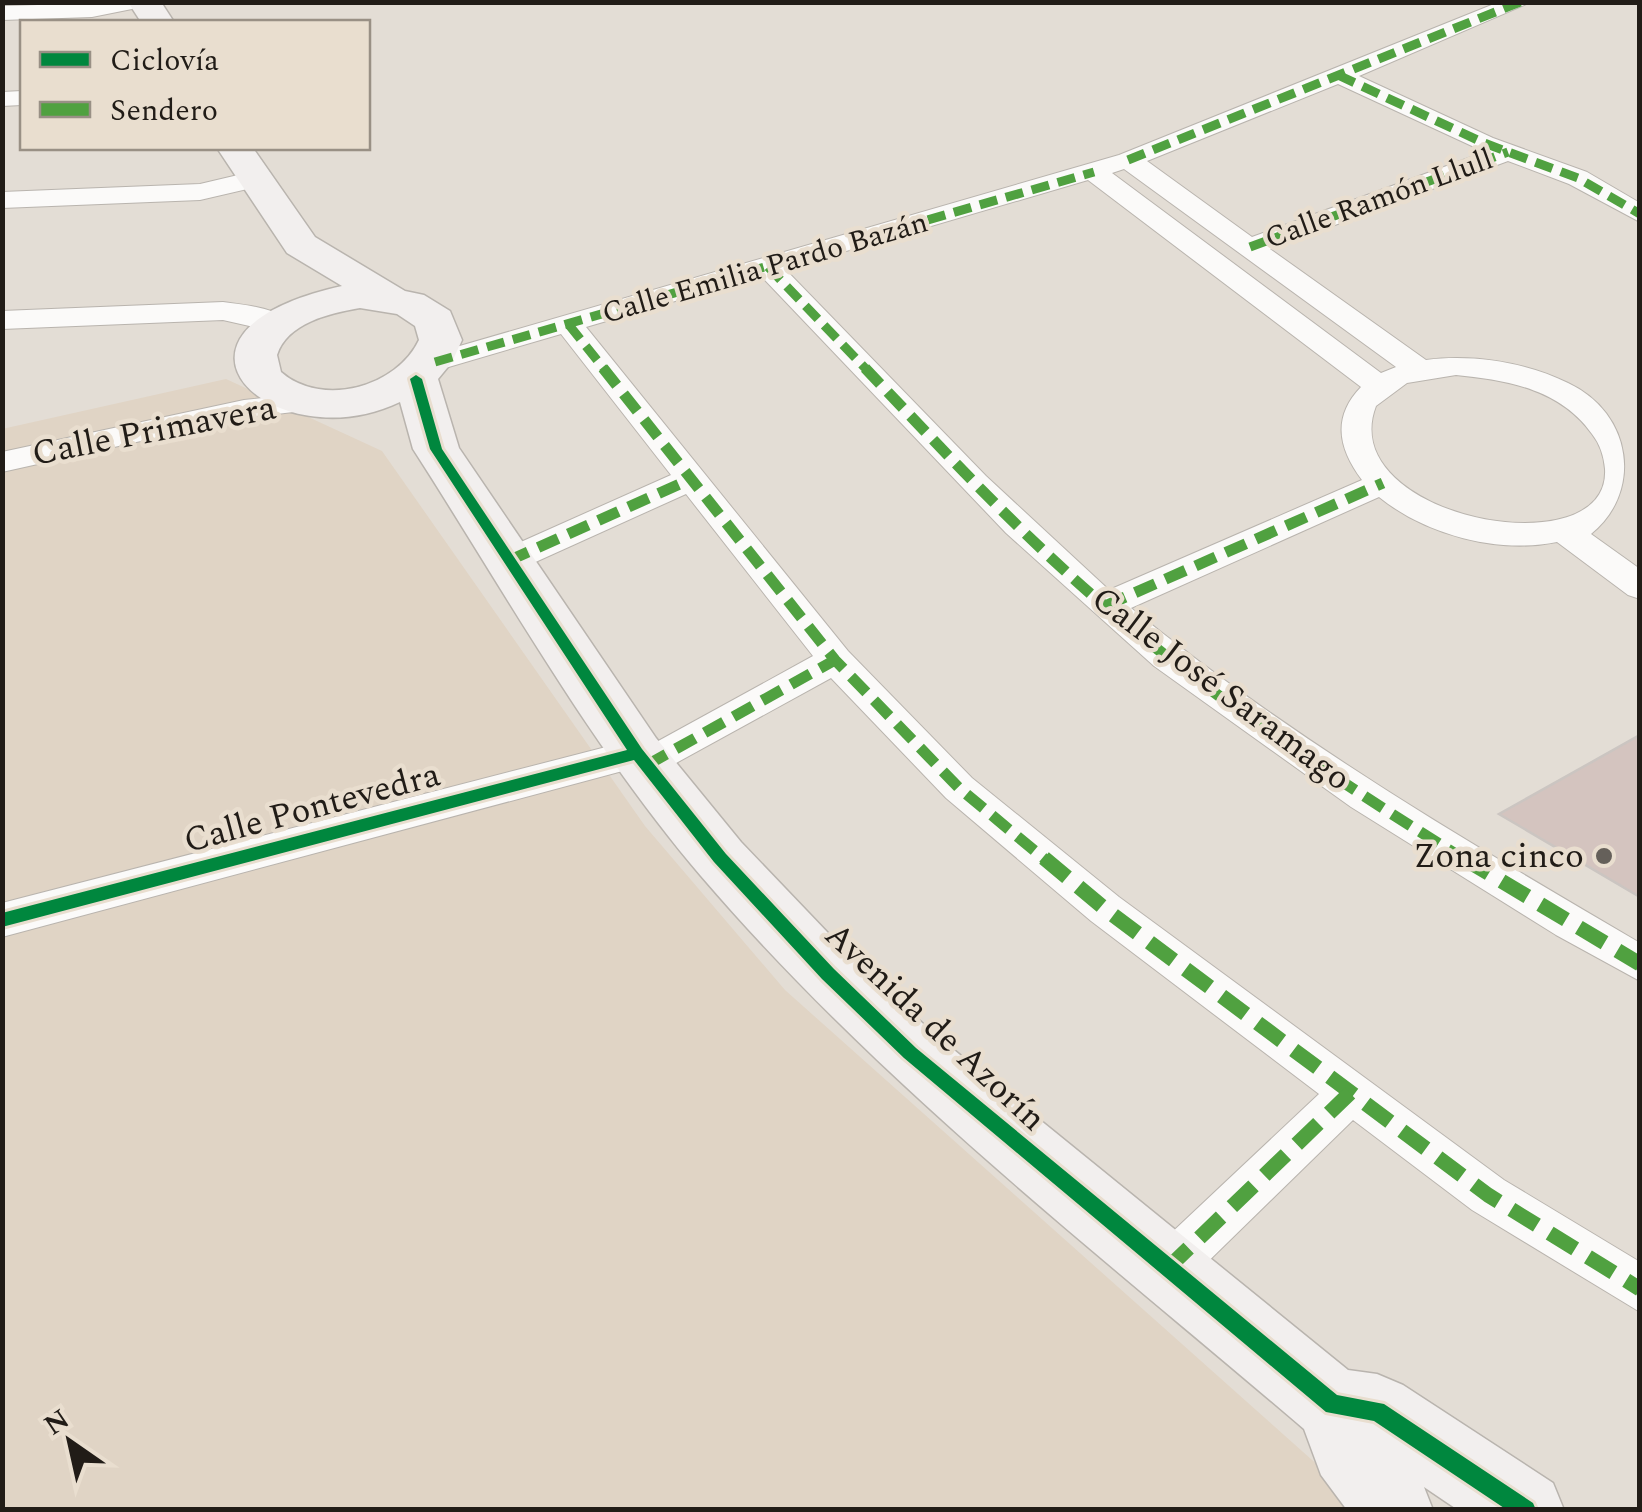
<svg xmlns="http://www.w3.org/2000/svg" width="1642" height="1512" font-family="Spectral,serif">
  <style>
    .built { fill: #e0d4c5 }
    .building { fill: #d4c4bf; stroke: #cbc5c1; stroke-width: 2.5 }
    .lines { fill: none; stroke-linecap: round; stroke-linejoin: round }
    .street-casing { stroke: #b9b4ae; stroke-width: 2 }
    .secondary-casing { stroke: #b9b4ae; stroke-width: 3 }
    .street { fill: #fbfaf9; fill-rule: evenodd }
    .secondary { fill: #f2efee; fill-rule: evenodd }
    .quiet-far2 { stroke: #50a140; stroke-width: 9; stroke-dasharray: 18 9; stroke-linecap: butt }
    .quiet-far1 { stroke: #50a140; stroke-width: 11; stroke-dasharray: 22 11; stroke-linecap: butt }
    .quiet { stroke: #50a140; stroke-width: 15; stroke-dasharray: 30 15; stroke-linecap: butt }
    .cycleway-casing { stroke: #e9decf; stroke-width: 6 }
    .cycleway { fill: #00873e; fill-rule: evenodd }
    .poi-dot { fill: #65605a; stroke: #e9decf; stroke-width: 4 }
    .labels { text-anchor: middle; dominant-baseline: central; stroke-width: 9; stroke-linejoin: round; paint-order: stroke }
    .far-street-label { font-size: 30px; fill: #211c17; stroke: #e9decf }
    .street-label { font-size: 35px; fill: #211c17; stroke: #e9decf }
    .poi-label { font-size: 35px; fill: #211c17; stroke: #e9decf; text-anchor: end }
  </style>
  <rect width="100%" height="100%" fill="#e3ddd5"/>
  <!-- built -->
  <path class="built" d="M226 379 382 451 645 826 785 990 1367 1509H3L2 429Z"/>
  <!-- building -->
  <path class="building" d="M1640 735V897L1499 814Z"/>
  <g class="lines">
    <!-- street casing -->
    <g class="street-casing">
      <g id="street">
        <path d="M145 2 142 7 92 17 2 20V6Z"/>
        <path d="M1499 2H1531L1359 76 1493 138 1587 172 1640 203V222L1569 184 1508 161 1270 249 1426 360C1472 354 1526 362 1568 383 1634 414 1642 493 1591 534L1640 569V599L1628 595 1557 542C1498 554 1426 535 1379 497L1131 608C1289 737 1464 840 1640 943V981L1556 935 1351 807 1154 666 1006 533 761 276 586 327 848 651 972 778 1119 897 1504 1180 1640 1262V1312L1472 1210 1353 1120 1184 1285 1167 1292 1150 1285 1143 1269 1150 1253 1319 1094 1091 921 946 798 831 678 647 779 634 775 630 769 2 937V903L637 739 651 745 813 656 686 494 520 569 508 572 496 569 491 561 496 553 671 475 561 334 435 371 425 368 420 362 425 356 1119 155ZM1338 84 1485 152 1252 237 1147 161ZM1124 169 1396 367 1381 373 1112 173ZM1088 180 1361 387C1332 417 1338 448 1362 480L1109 590 986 476 785 269ZM1456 375C1507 380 1560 389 1592 434 1600 444 1604 457 1605 469 1611 570 1333 518 1376 406L1407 383Z"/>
        <path d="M22 91V105L2 106V92Z"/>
        <path d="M255 171 264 173 268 179 264 185 200 200 2 208V192L200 184Z"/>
        <path d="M223 302C244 305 276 307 290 323L286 329 276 332 223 320 2 329V311Z"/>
        <path d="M307 393 318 395 322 402 318 409 244 418 2 472V452L244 400Z"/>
      </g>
    </g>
    <!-- secondary casing -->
    <g class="secondary-casing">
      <g id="secondary">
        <path d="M128 2H161L174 22H141Z"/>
        <path d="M217 148H253L315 237 405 291 424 295 450 311 462 340 452 362 438 379 459 448 656 738 741 842 850 956 933 1033 1348 1370 1377 1374 1403 1385 1553 1483 1564 1510H1458L1424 1487 1433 1510H1347L1321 1475 1304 1429C1097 1252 879 1084 701 876 590 746 505 592 413 449L400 402C275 462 131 333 342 286L287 253ZM360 308 397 314 415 326 419 340C397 387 322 408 281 372L277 355C287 323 330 313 360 308Z"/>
      </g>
    </g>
    <!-- street -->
    <use href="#street" class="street"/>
    <!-- secondary -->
    <use href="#secondary" class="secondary"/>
    <!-- quiet-far2 -->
    <g class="quiet-far2">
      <path d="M1338 75 1484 143 1578 178 1640 214"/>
      <path d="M1128 160 1520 2"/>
      <path d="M1250 247 1508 152"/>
      <path d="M768 267 867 370"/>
      <path d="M569 325 605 370"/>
      <path d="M435 362 1094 172"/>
    </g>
    <!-- quiet-far1 -->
    <g class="quiet-far1">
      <path d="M603 368 835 660 959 788 1047 861"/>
      <path d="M865 368C943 450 1020 534 1107 608 1220 703 1342 784 1467 861"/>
      <path d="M508 561 691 479"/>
      <path d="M1105 606 1383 483"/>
      <path d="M647 765 835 660"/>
    </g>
    <!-- quiet -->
    <g class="quiet">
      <path d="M1044 858 1105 909 1488 1195 1640 1289"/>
      <path d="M1463 858 1640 964"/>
      <path d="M1167 1269 1350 1093"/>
    </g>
    <!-- cycleway casing -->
    <g class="cycleway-casing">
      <path id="cycleway" d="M416 375 422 379 442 449 642 749 726 854 834 969 916 1048 1337 1395 1384 1404 1533 1503 1536 1510H1507L1374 1421 1326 1412 904 1058 822 979 714 862 634 760 2 927V913L627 750 430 449 410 379Z"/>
    </g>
    <!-- cycleway -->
    <use href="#cycleway" class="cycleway"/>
  </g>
  <!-- markers -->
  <circle class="poi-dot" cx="1604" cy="856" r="10"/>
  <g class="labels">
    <!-- far-street labels -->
    <g class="far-street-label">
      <text transform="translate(1379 199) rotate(-20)">Calle Ramón Llull</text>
      <text transform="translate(765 268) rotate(-16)">Calle Emilia Pardo Bazán</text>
    </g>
    <!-- street labels -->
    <g class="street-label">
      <text transform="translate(154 431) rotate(-11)">Calle Primavera</text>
      <text transform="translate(1221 689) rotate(37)">Calle José Saramago</text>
      <text transform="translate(312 808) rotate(-15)">Calle Pontevedra</text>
      <text transform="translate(935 1027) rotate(43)">Avenida de Azorín</text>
    </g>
    <!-- poi labels -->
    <g class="poi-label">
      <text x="1584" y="856">Zona cinco</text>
    </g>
  </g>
  <!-- border -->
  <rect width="1642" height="1512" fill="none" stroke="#211c17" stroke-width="10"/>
  <!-- legend -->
  <rect x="20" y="20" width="350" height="130" fill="#e9decf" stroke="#999085" stroke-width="2.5"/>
  <rect x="40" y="52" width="50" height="15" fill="#00873e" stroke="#999085" stroke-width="2.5"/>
  <text x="110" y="70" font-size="30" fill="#211c17">Ciclovía</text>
  <rect x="40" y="102" width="50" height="15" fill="#50a140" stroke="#999085" stroke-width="2.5"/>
  <text x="110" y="120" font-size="30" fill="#211c17">Sendero</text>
  <!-- north arrow -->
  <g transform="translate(70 1442) rotate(326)" stroke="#e9decf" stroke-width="8" paint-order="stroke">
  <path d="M0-8L18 38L0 25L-18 38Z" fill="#211c17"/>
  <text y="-15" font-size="28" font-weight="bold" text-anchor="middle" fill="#211c17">N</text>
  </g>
</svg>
